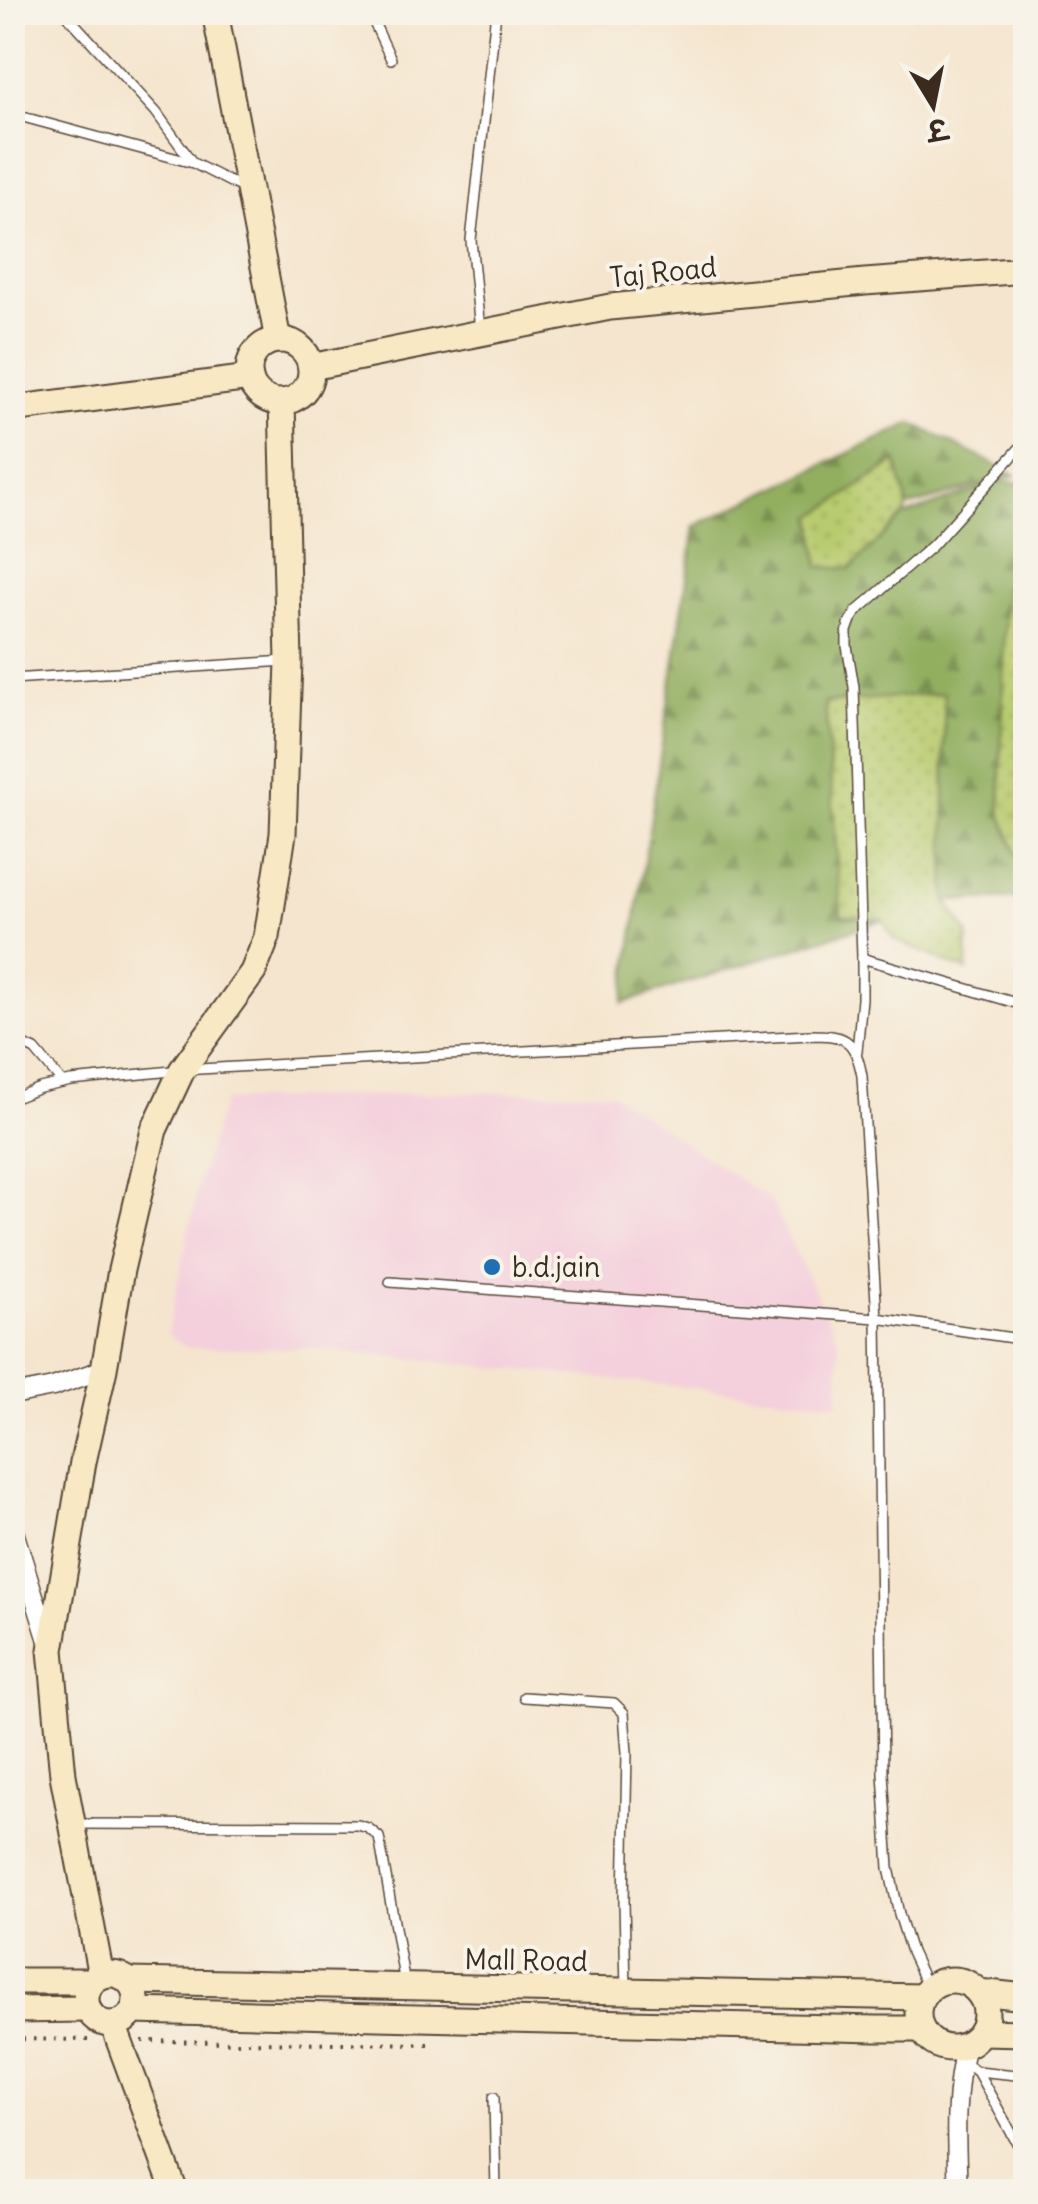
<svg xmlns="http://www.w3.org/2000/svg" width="1038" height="2204" font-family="Delius,'Playpen Sans Deva',sans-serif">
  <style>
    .built { fill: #f4cfdc }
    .grass { fill: url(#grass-dots); stroke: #7a7a46; stroke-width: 2.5 }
    .forest { fill: url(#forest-firs); stroke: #666c40; stroke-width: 2.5 }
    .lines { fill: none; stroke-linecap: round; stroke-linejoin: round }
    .lane-casing { stroke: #574638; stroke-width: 12 }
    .street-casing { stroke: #574638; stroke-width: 21 }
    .secondary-casing { stroke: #574638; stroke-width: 29 }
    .path { stroke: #574638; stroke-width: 4; stroke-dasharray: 2.5 8; stroke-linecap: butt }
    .lane { stroke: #fff; stroke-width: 9 }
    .street { stroke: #fff; stroke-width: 18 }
    .secondary { stroke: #f8e8c3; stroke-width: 25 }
    .poi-dot { fill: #1f6fb2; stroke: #f7f3e8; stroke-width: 4 }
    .labels { text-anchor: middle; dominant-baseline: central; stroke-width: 8; stroke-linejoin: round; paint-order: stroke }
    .street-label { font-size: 28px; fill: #3b2a1e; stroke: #f7f3e8 }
    .poi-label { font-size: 28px; fill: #3b2a1e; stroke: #f7f3e8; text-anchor: start }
  </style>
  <defs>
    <pattern id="grass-dots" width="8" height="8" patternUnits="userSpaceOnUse" patternTransform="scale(2.5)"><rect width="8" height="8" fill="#b8cb6e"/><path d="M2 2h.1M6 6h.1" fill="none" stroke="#9fae5f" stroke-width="1.8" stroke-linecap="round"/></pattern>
    <pattern id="forest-firs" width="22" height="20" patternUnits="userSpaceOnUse" patternTransform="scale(2.5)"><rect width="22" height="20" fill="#92af61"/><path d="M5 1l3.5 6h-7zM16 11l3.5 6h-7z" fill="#788f4f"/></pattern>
  </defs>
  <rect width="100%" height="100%" fill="#f7f3e8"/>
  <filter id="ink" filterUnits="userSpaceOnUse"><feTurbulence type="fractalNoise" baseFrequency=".01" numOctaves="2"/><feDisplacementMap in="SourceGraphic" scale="20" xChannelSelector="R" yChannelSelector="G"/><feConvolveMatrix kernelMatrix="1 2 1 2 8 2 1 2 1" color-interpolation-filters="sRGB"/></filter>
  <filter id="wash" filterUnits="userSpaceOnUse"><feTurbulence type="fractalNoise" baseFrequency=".0048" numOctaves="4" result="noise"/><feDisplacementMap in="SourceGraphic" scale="40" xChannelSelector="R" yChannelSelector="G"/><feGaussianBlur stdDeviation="2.25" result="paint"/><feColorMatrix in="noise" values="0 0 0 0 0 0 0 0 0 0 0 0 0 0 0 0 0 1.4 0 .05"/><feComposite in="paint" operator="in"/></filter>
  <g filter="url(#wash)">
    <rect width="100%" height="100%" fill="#f5e5ce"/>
    <!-- built -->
    <path class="built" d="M609 1092 770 1200 839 1341V1403L306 1348H187L167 1334 201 1174 224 1101 426 1093Z"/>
    <!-- grass -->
    <g class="grass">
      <path d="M897 461 908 507 903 516 850 569 818 567 813 516Z"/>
      <path d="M1025 583V875L1000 812 1005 585Z"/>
      <path d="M944 692 946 901 968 933 967 971 893 939 883 920 841 916 825 703Z"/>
    </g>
    <!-- forest -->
    <path class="forest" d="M912 423 1015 475 908 507 896 461 813 517 819 567 850 569 903 516 1001 481 1025 483V583L1005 586 1000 812 1025 875V898L946 901 944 693 825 703 841 916 883 920 623 1003 695 526Z"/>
  </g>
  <g filter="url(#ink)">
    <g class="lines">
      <!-- lane casing -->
      <g class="lane-casing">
        <g id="lane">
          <path d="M64 12 156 112 192 162"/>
          <path d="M369 12 391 59"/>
          <path d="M12 114 193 163 246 190"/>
          <path d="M480 330 471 240 496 12"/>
          <path d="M12 679 286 661"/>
          <path d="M862 958 1026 1006"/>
          <path d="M12 1039 35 1050 62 1082"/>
          <path d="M857 1051 862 999V958L854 687 847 646V631L851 620 857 611 933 545 1026 441"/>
          <path d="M12 1099 40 1088 71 1081 182 1070 809 1035C845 1035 855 1038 862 1076L877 1318 883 1773 889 1868 899 1914 911 1952 928 1989"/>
          <path d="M390 1282 877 1318 1026 1340"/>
          <path d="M524 1697 614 1703 624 1713 627 1753 624 1901 626 1990"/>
          <path d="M73 1824 358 1825 368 1828 379 1837 405 1984"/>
          <path d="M961 2062 977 2071 1026 2076"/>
          <path d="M977 2071 1026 2159"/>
          <path d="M494 2097 496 2192"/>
        </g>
      </g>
      <!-- street casing -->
      <g class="street-casing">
        <g id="street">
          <path d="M12 1395 53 1387 104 1369"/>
          <path d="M12 1525 49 1644"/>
          <path d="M958 2192C956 2142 953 2093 966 2045"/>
        </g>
      </g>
      <!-- secondary casing -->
      <g class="secondary-casing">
        <g id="secondary">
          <path d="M215 12 278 340"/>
          <circle cx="280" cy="371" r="31"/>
          <path d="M311 367 610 307 865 282 1026 270"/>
          <path d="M12 409 250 378"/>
          <circle cx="111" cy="1999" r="25"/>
          <path d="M101 1976 63 1775 51 1650 83 1462 104 1369 121 1270 154 1130 182 1070 253 972 267 937 283 834 289 661 282 402"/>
          <circle cx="952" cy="2014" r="34"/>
          <path d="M12 1981H93"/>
          <path d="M129 1981 922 1997"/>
          <path d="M978 1992 1026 1997"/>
          <path d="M12 2010 87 2009"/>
          <path d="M133 2011 876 2029H921"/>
          <path d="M113 2024 175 2192"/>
          <path d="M981 2032 1026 2033"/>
        </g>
      </g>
      <!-- path -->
      <g class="path">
        <path d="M12 2039 93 2040"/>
        <path d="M142 2041 433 2044"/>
      </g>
      <!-- lane -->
      <use href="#lane" class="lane"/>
      <!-- street -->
      <use href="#street" class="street"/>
      <!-- secondary -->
      <use href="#secondary" class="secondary"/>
    </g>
  </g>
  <!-- markers -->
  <circle class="poi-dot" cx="492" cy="1267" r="10"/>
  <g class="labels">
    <!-- street labels -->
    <g class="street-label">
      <text transform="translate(663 272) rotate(-6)">Taj Road</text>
      <text transform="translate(526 1960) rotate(1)">Mall Road</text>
    </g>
    <!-- poi labels -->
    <g class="poi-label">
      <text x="512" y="1267">b.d.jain</text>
    </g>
  </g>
  <!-- margin -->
  <rect width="1038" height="2204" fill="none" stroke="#f7f3e8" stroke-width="50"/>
  <!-- north arrow -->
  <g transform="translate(933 105) rotate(170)" stroke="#f7f3e8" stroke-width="8" paint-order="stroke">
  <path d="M0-8L18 38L0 25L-18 38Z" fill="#3b2a1e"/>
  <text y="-15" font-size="28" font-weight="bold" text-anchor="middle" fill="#3b2a1e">उ</text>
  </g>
</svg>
